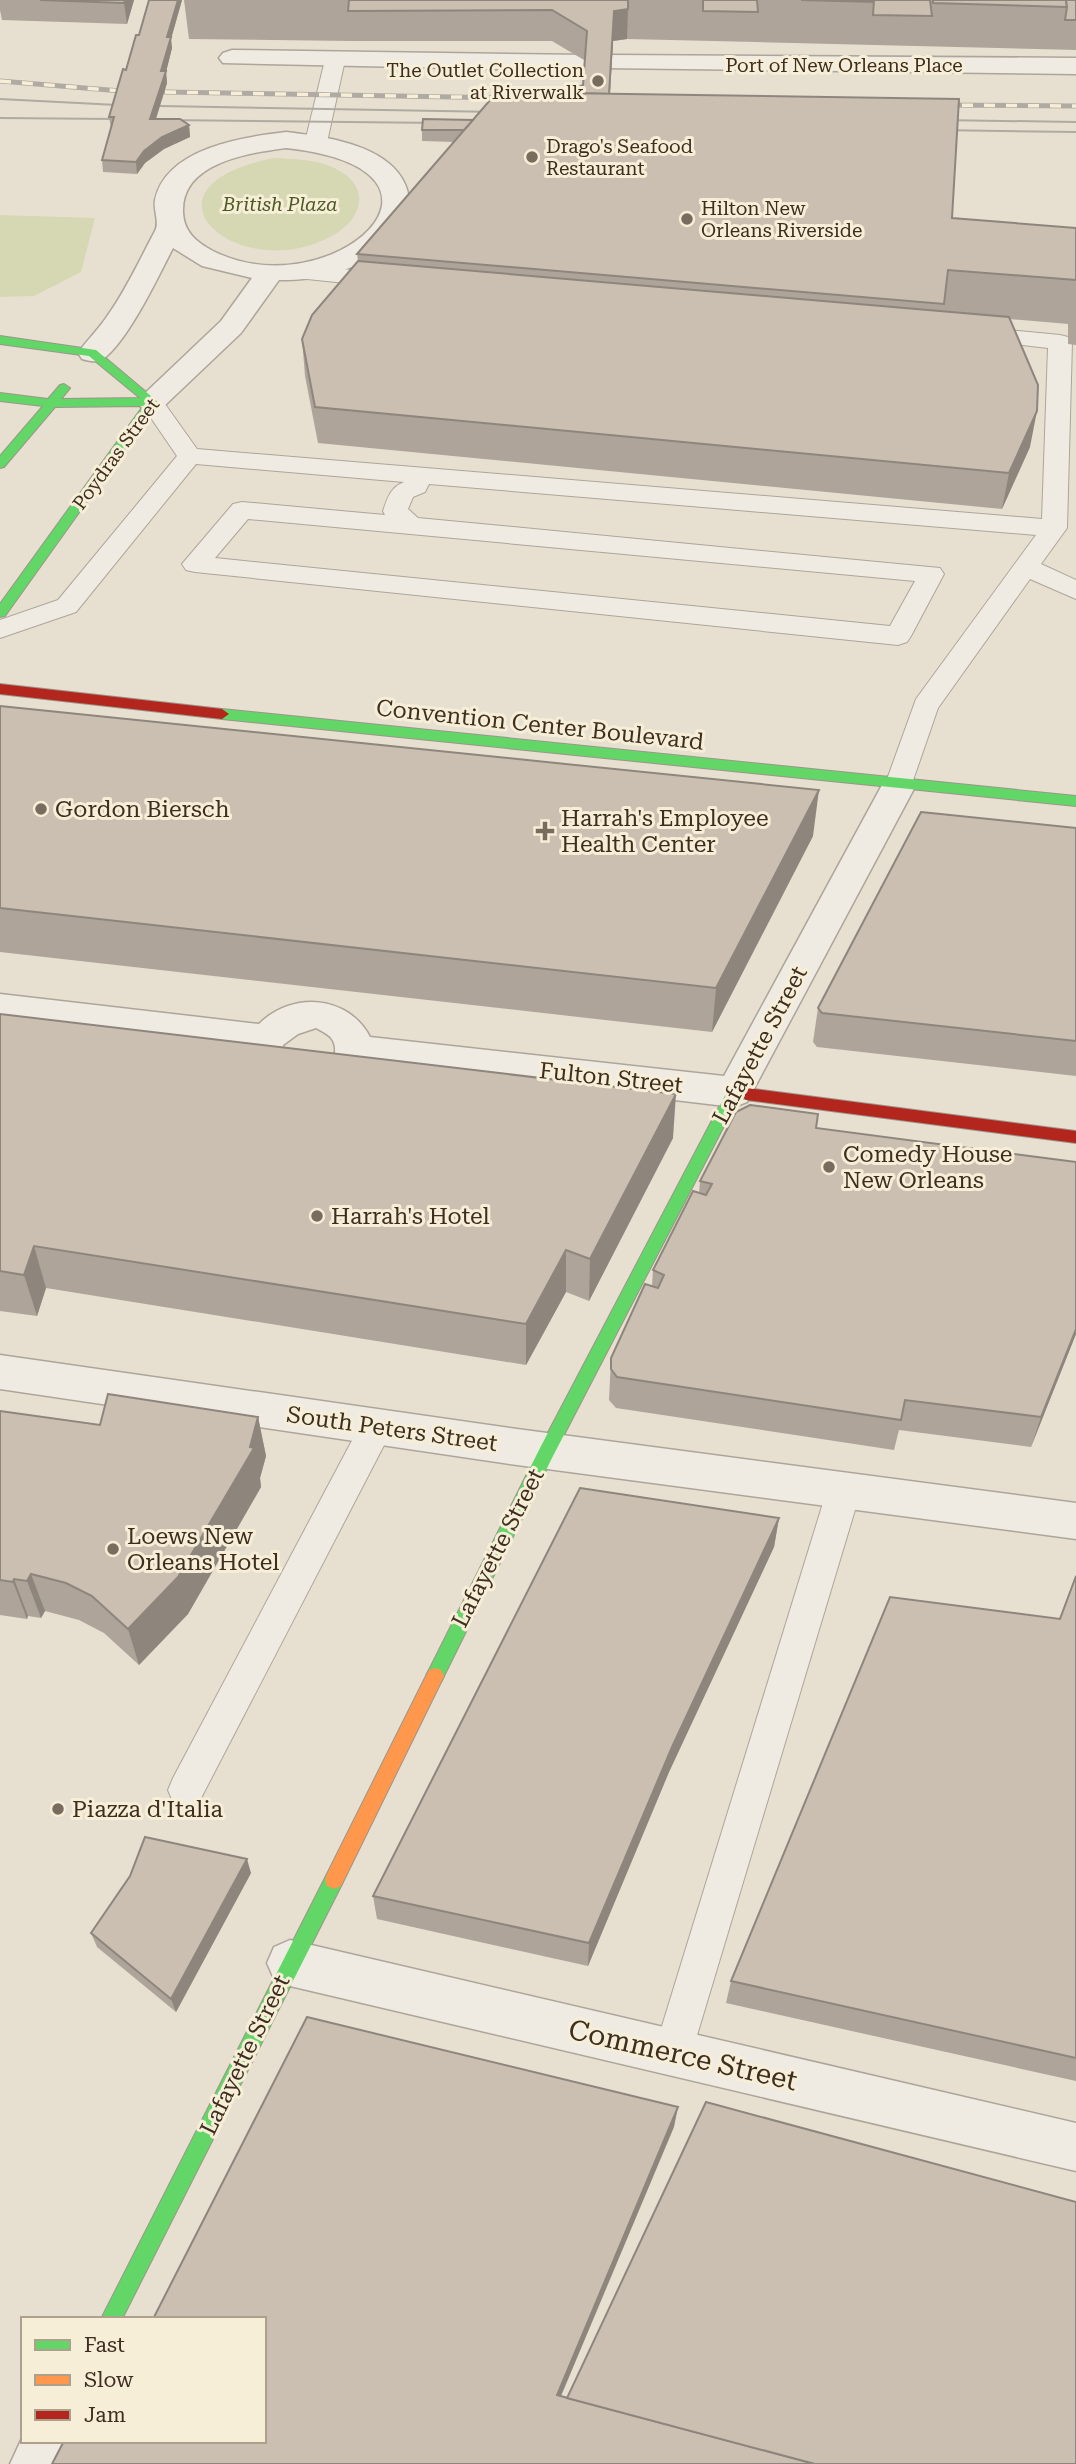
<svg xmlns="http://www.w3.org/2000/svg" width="1076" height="2464" font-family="'Roboto Serif',serif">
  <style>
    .green { fill: #d6d7b3 }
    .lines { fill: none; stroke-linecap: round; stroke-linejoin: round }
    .lane-casing { stroke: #ada599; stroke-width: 2 }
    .street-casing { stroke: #ada599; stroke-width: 3 }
    .fast-casing { stroke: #9c958a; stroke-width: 2 }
    .slow-casing { stroke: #9c958a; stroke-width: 2 }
    .jam-casing { stroke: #9c958a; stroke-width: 2 }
    .lane { fill: #efebe3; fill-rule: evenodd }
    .street { fill: #efebe3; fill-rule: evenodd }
    .fast { fill: #63d668; fill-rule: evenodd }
    .slow { fill: #ff974d; fill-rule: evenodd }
    .jam { fill: #b3261e; fill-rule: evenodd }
    .tram { stroke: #afaaa2; stroke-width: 2 }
    .rail-casing { stroke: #afaaa2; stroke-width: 5 }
    .rail { stroke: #f7eed8; stroke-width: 3.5; stroke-dasharray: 11; stroke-linecap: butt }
    .wall { fill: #afa499 }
    .shaded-wall { fill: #8e867d }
    .building { fill: #cbbfb2; stroke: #8e867d; stroke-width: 2 }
    .poi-dot { fill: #786c5e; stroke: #f7eed8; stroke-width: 2.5 }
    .labels { text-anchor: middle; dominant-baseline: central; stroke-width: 6; stroke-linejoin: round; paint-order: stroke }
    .far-street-label { font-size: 19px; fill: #3d2e20; stroke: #f7eed8 }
    .far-poi-label { font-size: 19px; fill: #3d2e20; stroke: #f7eed8; text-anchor: start }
    .far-park-label { font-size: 19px; font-style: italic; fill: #4d5a26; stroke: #f7eed8 }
    .street-label { font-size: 23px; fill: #3d2e20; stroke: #f7eed8 }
    .poi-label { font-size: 23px; fill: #3d2e20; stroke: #f7eed8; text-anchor: start }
    .near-street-label { font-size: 28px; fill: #3d2e20; stroke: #f7eed8 }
  </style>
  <rect width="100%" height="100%" fill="#e7e0d1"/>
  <!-- green -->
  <g class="green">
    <path d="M274 158C294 159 313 159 332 167 372 184 365 219 330 237 236 286 126 187 274 158Z"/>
    <path d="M0 215 95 218 81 272 34 296 0 297Z"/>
  </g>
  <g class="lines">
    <!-- lane casing -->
    <g class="lane-casing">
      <g id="lane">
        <path d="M335 54 345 60 327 142 316 148 305 142 325 60Z"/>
        <path d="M295 265 376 272 387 279 376 286 287 277 284 272Z"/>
        <path d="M977 327 1060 335 1068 337 1072 342 1067 528 1041 564 1076 580V599L1030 579 938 708 909 792 899 795 889 792 885 785 916 699 1036 535 429 484 425 492 413 497 408 509 418 518 940 568 944 574 911 636 907 642 898 645 195 572 186 570 182 564 233 504 242 502 385 515 383 511C388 497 390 488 404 482L196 464 76 612 0 638V620L58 600 177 456 140 402 144 397H160L197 449 1042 519 1048 348 969 339 965 334 969 329ZM248 519 915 581 890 626 215 558Z"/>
        <path d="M377 1412 389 1416 394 1426 199 1802 186 1807 173 1802 168 1790 173 1778 365 1416Z"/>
        <path d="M844 1475 856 1479 861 1490 692 2052 687 2066 673 2071 659 2066 654 2052 827 1490 832 1479Z"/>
      </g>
    </g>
    <!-- street casing -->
    <g class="street-casing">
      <g id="street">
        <path d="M232 50 586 55 595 58 599 63 595 68 586 71 223 63 219 58 223 53Z"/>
        <path d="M612 55 1076 58V74L603 68 599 63 603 58Z"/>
        <path d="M286 132C320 136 367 142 393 167 406 180 413 198 406 215 386 264 328 281 279 280L241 333 162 408 152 411 142 408 137 402 142 396 221 321 252 278 202 266 173 248C158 277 128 341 103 359 96 363 89 361 82 359L78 353C87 340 99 329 108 315 126 290 140 259 155 231 160 223 153 210 155 200 166 148 243 137 286 132ZM286 148C486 170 331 310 213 251 196 242 183 231 183 211 182 162 249 153 286 148Z"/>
        <path d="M899 773 911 777 916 785 747 1102 734 1107 367 1064C338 1109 256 1112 246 1050L0 1022V994L259 1024C292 991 348 995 370 1037L724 1076 882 785 887 777ZM316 1028C329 1035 336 1038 335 1053L317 1068 299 1069 283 1057V1045L298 1034Z"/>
        <path d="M0 1355 517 1429 1076 1503V1539L517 1465 0 1389Z"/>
        <path d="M290 1940 1076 2123V2171L290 1986 274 1979 267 1963 274 1947Z"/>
        <path d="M23 2436V2441H74L64 2464H10Z"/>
      </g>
    </g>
    <!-- fast casing -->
    <g class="fast-casing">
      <g id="fast">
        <path d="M0 336 96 350 158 402 5 616 0 617V604L143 406 55 407 4 467 0 468V456L43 406 0 401V393L48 399 60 385 64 384 70 388 61 399 140 398 89 356 0 344Z"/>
        <path d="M222 709 1076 796V806L222 719 215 714Z"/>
        <path d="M734 1086 751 1090 754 1094 746 1100 738 1099 553 1456 441 1682 435 1684 429 1682 426 1676 541 1446 729 1088Z"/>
        <path d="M334 1871 341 1874 343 1880 341 1886 122 2319H101L327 1874Z"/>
      </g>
    </g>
    <!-- slow casing -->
    <g class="slow-casing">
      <path id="slow" d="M435 1668 441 1670 444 1676 341 1886 334 1889 327 1886 325 1880 327 1874 429 1670Z"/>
    </g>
    <!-- jam casing -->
    <g class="jam-casing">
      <g id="jam">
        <path d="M0 684 222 709 229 714 222 719 0 694Z"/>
        <path d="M746 1088 1076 1131V1143L746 1100 738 1094Z"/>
      </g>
    </g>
    <!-- lane -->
    <use href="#lane" class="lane"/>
    <!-- street -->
    <use href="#street" class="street"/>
    <!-- fast -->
    <use href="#fast" class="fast"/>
    <!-- slow -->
    <use href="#slow" class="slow"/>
    <!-- jam -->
    <use href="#jam" class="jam"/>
    <!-- tram -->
    <g class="tram">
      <path d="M0 99 117 105"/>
      <path d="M160 106 498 112"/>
      <path d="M0 118 114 119"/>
      <path d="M162 120 442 123"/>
      <path d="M940 120 1076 122"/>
      <path d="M937 130 1076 132"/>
    </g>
    <!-- rail casing -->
    <g class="rail-casing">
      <g id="rail">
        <path d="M0 81 121 91"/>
        <path d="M165 92 513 98"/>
        <path d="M940 105 1076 106"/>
      </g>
    </g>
    <!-- rail -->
    <use href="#rail" class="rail"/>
  </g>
  <!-- wall -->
  <g class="wall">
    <path d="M0 0H134L127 24 2 20 0 10Z"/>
    <path d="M149 0H182L171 39 172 48 166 72 167 83 156 119 189 125 190 137 164 149 145 163 137 174 103 172 102 160 111 128 109 117 139 35Z"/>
    <path d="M184 0H1076V50L756 42 627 39 613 41 610 94 952 218 1076 228V345L1068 344V324L1009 319 1030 447 1002 509 318 443 305 376 302 339 358 261 357 254 454 142 422 141V130L473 120 566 93 583 85 584 60 552 41H350L189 39Z"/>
    <path d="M0 706 813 836 712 1032 0 952Z"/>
    <path d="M1076 828V1076L817 1047 813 1042 818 1008Z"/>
    <path d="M0 1014 673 1138 589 1301 566 1292 526 1365 46 1288 37 1316 0 1311Z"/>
    <path d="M816 1128 1076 1162V1334L1031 1447 899 1430 894 1450 616 1408 609 1400 611 1358 652 1286 653 1270 699 1193 700 1181Z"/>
    <path d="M0 1411 100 1425 258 1417 266 1456 260 1478 261 1487 188 1614 139 1665 104 1633 79 1620 45 1611 41 1618 28 1616 27 1619 0 1615Z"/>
    <path d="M779 1518 774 1547 669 1772 588 1966 377 1919 373 1896Z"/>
    <path d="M1076 1575V2081L726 2003 731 1981 1059 1619Z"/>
    <path d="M251 1873 176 2012 97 1947 91 1933 130 1876Z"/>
  </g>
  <!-- shaded-wall -->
  <g class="shaded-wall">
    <path d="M125 0H134L127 24 124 3Z"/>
    <path d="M178 0H182L171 39 172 48 166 72 167 83 152 131 150 119 161 71 167 37Z"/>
    <path d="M628 9 627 39 613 41 609 107 614 11Z"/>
    <path d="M189 125 190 137 164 149 145 163 137 174 136 162 144 151 162 137Z"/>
    <path d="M1037 411 1030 447 1002 509 1009 473Z"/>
    <path d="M819 790 813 836 712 1032 716 988Z"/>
    <path d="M676 1094 673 1138 589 1301 590 1259Z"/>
    <path d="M34 1246 46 1288 37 1316 24 1275Z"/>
    <path d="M566 1250V1292L526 1365V1324Z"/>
    <path d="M1076 1329V1334L1031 1447 1041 1417Z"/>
    <path d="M258 1417 266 1456 260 1478 261 1487 188 1614 139 1665 128 1629 250 1447Z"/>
    <path d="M779 1518 774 1547 669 1772 588 1966 589 1943 672 1747Z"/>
    <path d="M31 1574 45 1611 41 1618 27 1581Z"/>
    <path d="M14 1579 28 1616 27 1619 13 1582Z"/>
    <path d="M247 1859 251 1873 176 2012 171 1999Z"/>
    <path d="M678 2107 674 2127 556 2408 557 2395Z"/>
  </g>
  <!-- building -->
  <g class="building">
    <path d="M40 0H125L124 3Z"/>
    <path d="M149 0H178L167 37H171L161 71H166L150 119H180L189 125 162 137 144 151 136 162 102 160 114 117H109L123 69 126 70 136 35H139Z"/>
    <path d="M349 0H628V9L614 11 609 94 566 93 583 85 587 31 552 10 348 11Z"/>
    <path d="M703 0H757L758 12 703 11Z"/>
    <path d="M801 0H874L875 2Z"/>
    <path d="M874 0H930L932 16 873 15Z"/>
    <path d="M933 0H1066L1067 7 933 3Z"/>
    <path d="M1066 0H1076V20H1065L1067 7Z"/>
    <path d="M497 92 959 99 952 218 1076 228V280L948 270 944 304 357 254Z"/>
    <path d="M423 119 473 120 464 130H422Z"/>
    <path d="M358 261 1009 317 1038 385 1037 411 1009 473 315 407 302 339 312 315Z"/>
    <path d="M0 706 819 790 716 988 0 908Z"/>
    <path d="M921 812 1076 828V1041L822 1013 818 1008Z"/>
    <path d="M0 1014 676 1094 590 1259 566 1250 526 1324 34 1246 24 1275 0 1271Z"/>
    <path d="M750 1105 818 1114 816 1128 1076 1162V1329L1041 1417 905 1400 901 1420 617 1377 611 1369V1358L645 1284 658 1288 664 1275 653 1270 693 1191 706 1195 712 1184 700 1181 736 1112Z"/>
    <path d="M108 1394 258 1417 250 1447 254 1448 178 1577 128 1629 92 1596 66 1583 31 1574 27 1581 14 1579 13 1582 0 1580V1411L100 1425Z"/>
    <path d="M580 1488 779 1518 672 1747 589 1943 373 1896Z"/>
    <path d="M1076 1576V2058L731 1981 890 1597 1060 1619Z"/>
    <path d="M145 1837 247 1859 171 1999 91 1933 130 1876Z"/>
    <path d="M307 2017 678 2107 557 2395 815 2464H52L64 2441H264V2319H153Z"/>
    <path d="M706 2102 1076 2202V2464H815L567 2398Z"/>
  </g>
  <!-- markers -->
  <g class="poi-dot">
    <circle cx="598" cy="81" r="7"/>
    <circle cx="532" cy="157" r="7"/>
    <circle cx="687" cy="219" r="7"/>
    <circle cx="41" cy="809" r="7"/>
    <path d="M541.5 820.5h7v7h7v7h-7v7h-7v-7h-7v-7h7z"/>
    <circle cx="829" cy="1167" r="7"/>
    <circle cx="317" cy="1216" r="7"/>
    <circle cx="113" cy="1549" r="7"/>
    <circle cx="58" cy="1809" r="7"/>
  </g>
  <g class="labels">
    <!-- far-street labels -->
    <g class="far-street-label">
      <text x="844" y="65">Port of New Orleans Place</text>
      <text transform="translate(116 454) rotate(-54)">Poydras Street</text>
    </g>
    <!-- far-poi labels -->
    <g class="far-poi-label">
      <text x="584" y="70" text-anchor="end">The Outlet Collection<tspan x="584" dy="22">at Riverwalk</tspan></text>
      <text x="546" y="146">Drago's Seafood<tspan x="546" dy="22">Restaurant</tspan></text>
      <text x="701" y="208">Hilton New<tspan x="701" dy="22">Orleans Riverside</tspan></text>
    </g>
    <!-- far-park labels -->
    <g class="far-park-label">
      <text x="280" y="204">British Plaza</text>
    </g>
    <!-- street labels -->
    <g class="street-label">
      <text transform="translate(540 725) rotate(6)">Convention Center Boulevard</text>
      <text transform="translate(760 1045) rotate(-62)">Lafayette Street</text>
      <text transform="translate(611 1078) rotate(6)">Fulton Street</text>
      <text transform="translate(392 1429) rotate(8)">South Peters Street</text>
      <text transform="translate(498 1548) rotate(-63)">Lafayette Street</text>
      <text transform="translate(245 2055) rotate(-64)">Lafayette Street</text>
    </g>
    <!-- poi labels -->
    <g class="poi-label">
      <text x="55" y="809">Gordon Biersch</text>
      <text x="561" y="818">Harrah's Employee<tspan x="561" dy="26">Health Center</tspan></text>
      <text x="843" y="1154">Comedy House<tspan x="843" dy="26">New Orleans</tspan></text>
      <text x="331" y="1216">Harrah's Hotel</text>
      <text x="127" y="1536">Loews New<tspan x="127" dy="26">Orleans Hotel</tspan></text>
      <text x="72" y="1809">Piazza d'Italia</text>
    </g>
    <!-- near-street labels -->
    <g class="near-street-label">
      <text transform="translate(683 2055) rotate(13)">Commerce Street</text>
    </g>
  </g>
  <!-- legend -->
  <rect x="21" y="2317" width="245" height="126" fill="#f7eed8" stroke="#ada18e" stroke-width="2"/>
  <rect x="35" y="2340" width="35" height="10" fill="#63d668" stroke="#ada18e" stroke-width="2"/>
  <text x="84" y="2352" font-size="21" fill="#3d2e20">Fast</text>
  <rect x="35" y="2375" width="35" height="10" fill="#ff974d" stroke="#ada18e" stroke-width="2"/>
  <text x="84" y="2387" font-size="21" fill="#3d2e20">Slow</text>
  <rect x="35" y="2410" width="35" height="10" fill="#b3261e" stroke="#ada18e" stroke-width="2"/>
  <text x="84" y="2422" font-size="21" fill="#3d2e20">Jam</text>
</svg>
